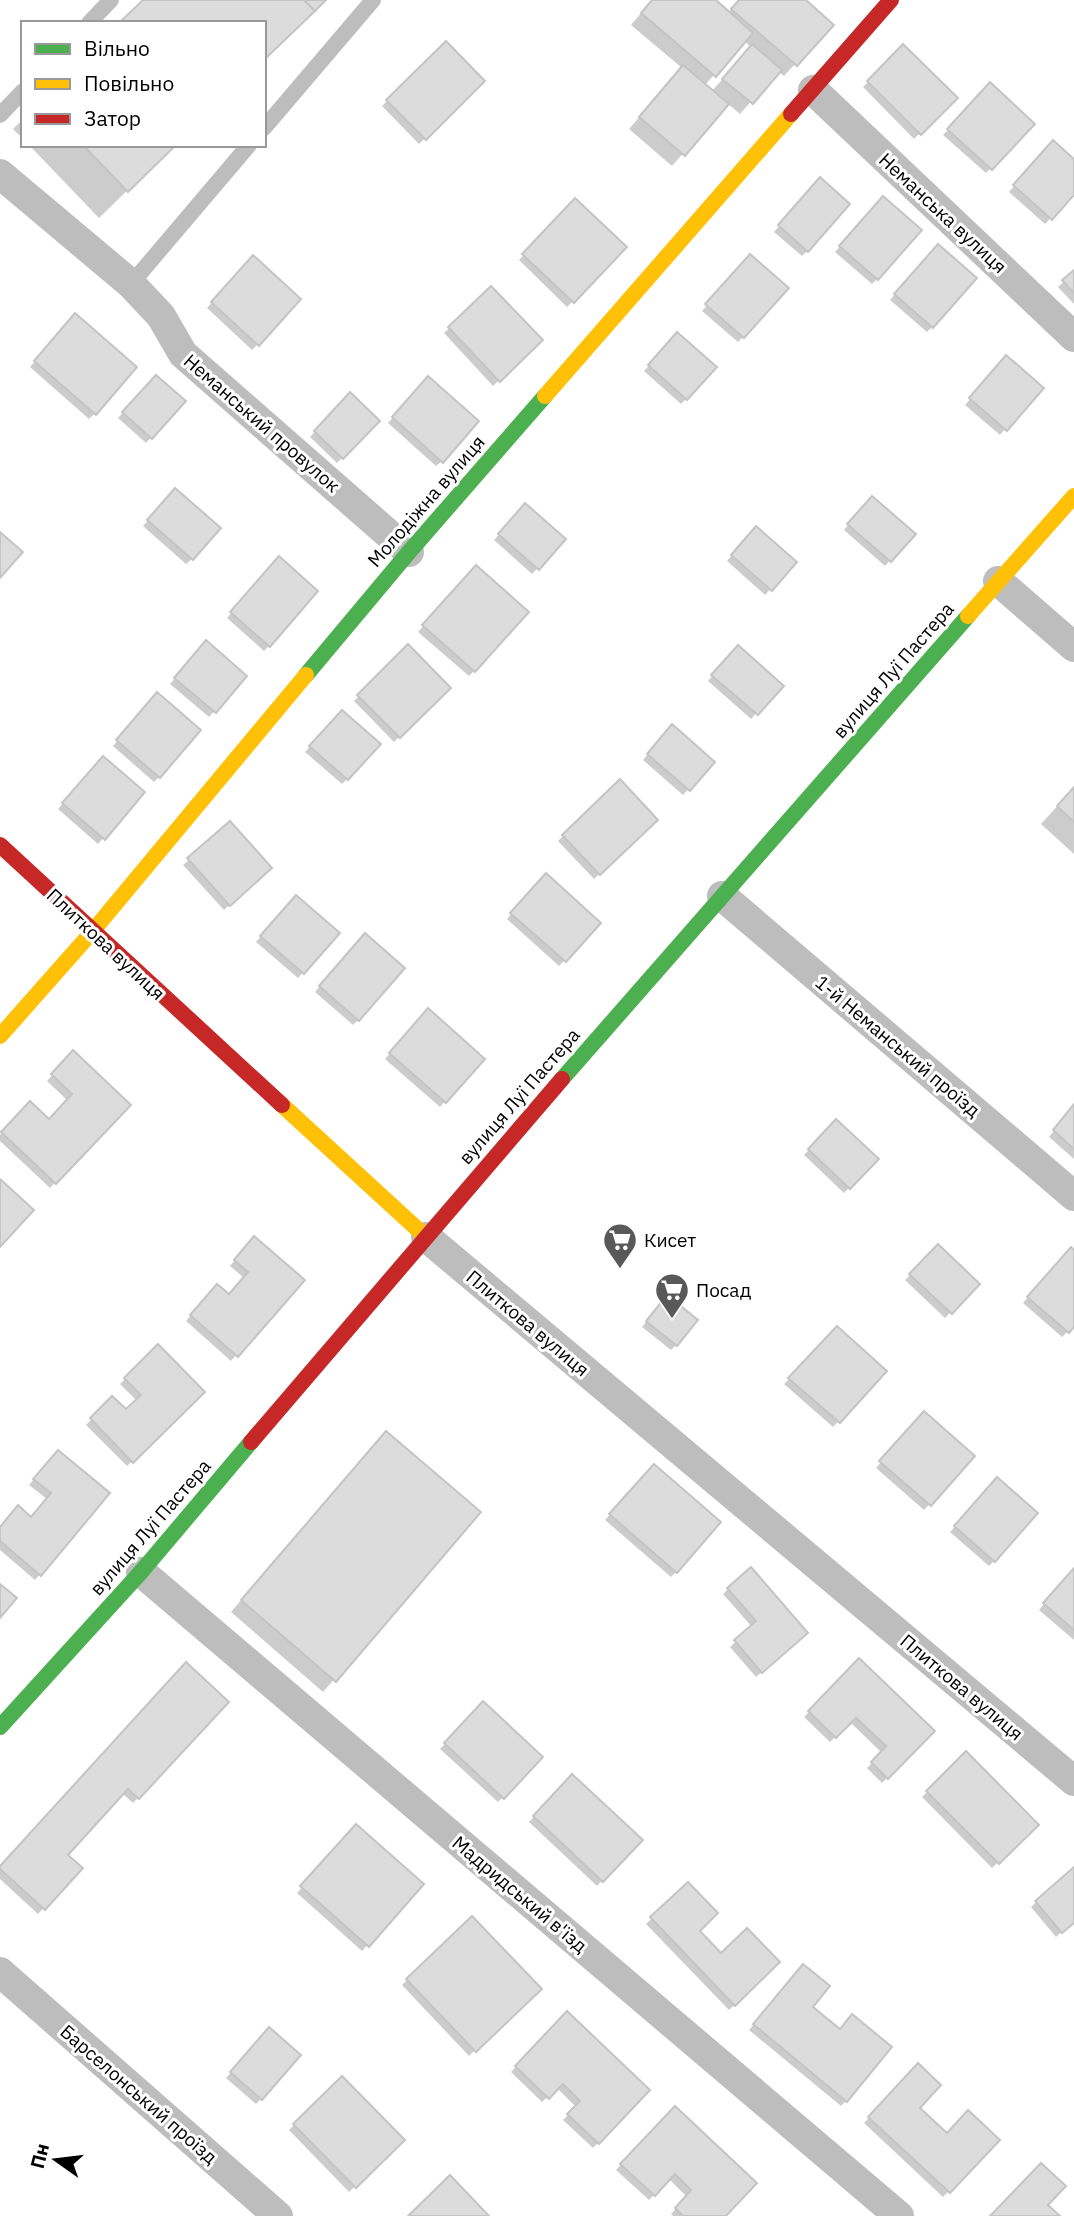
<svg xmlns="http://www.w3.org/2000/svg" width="1074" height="2216" font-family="'IBM Plex Sans',sans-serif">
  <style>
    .shadow { fill: #0003; fill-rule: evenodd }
    .building { fill: #dcdcdc; stroke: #c4c4c4; stroke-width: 2 }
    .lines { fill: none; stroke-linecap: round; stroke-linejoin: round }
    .lane { stroke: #bdbdbd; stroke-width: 16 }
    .street { stroke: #bdbdbd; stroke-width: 30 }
    .fast { stroke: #4caf50; stroke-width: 16 }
    .slow { stroke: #ffc107; stroke-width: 16 }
    .jam { stroke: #c62828; stroke-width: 16 }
    .labels { text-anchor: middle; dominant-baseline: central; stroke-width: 6; stroke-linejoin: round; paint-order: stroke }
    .street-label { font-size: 19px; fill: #000; stroke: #fff }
    .poi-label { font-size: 19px; fill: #000; stroke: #fff; text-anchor: start }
  </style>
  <rect width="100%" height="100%" fill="#fff"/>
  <!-- shadow -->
  <g class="shadow">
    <path d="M652 0H713L728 13 740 0H803L831 25 784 76 778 71 740 114 727 103 672 166 629 129 682 68 631 25ZM744 41 751 47 712 91 705 85Z"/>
    <path d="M446 43 482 81 419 144 382 106Z"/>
    <path d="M903 47 955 98 914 139 863 87Z"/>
    <path d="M990 85 1033 124 986 173 943 135Z"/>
    <path d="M23 119V139L13 129Z"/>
    <path d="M29 145H174L99 218Z"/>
    <path d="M1048 148 1074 161V193L1045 224 1009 192Z"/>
    <path d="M815 185 807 251 802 256 774 232Z"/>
    <path d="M575 201 625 247 567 307 519 260Z"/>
    <path d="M878 203 877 279 872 284 835 252Z"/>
    <path d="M933 251 932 327 927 332 890 300Z"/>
    <path d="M253 258 299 299 252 350 207 308Z"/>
    <path d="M745 262 743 337 738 342 702 311Z"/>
    <path d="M1074 272V304L1058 287Z"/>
    <path d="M491 288 540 340 493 386 444 333Z"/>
    <path d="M70 321 95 413 89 419 30 367Z"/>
    <path d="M672 340 686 399 681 404 644 371Z"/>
    <path d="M1001 363 1005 429 1000 435 965 405Z"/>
    <path d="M156 377 183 402 146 443 118 418Z"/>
    <path d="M423 383 442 461 436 466 388 423Z"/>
    <path d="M350 394 377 421 337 463 310 437Z"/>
    <path d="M170 496 192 559 186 564 143 526Z"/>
    <path d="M867 503 913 534 885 566 844 530Z"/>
    <path d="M525 506 564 540 532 574 494 540Z"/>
    <path d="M751 533 795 562 765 595 727 561Z"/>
    <path d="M274 564 269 646 264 651 227 618Z"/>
    <path d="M471 572 474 671 469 676 418 632Z"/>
    <path d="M408 647 448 688 394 742 354 701Z"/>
    <path d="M201 648 245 676 209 717 170 684Z"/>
    <path d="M738 648 781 686 751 719 708 681Z"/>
    <path d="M152 700 159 777 154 782 113 746Z"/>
    <path d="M342 712 347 779 342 784 305 752Z"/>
    <path d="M667 732 713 762 683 795 643 760Z"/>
    <path d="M98 763 143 793 98 844 58 809Z"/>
    <path d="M620 782 656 820 594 879 558 841Z"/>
    <path d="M1074 788V854L1041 824Z"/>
    <path d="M189 860 265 873 224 910 183 865Z"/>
    <path d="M541 880 599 923 559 966 507 919Z"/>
    <path d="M291 902 337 934 298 978 256 942Z"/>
    <path d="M360 940 358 1020 353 1025 315 992Z"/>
    <path d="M423 1016 483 1059 440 1107 385 1059Z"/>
    <path d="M73 1052 129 1105 50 1188 0 1141V1135L30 1103 49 1121 68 1101 47 1081Z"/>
    <path d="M1074 1106V1159L1049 1137Z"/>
    <path d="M836 1121 876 1159 844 1193 804 1155Z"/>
    <path d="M249 1243 302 1280 231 1361 186 1321 212 1291 229 1296 244 1278 230 1266Z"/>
    <path d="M938 1247 978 1284 945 1318 905 1280Z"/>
    <path d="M1074 1252V1325L1062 1337 1023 1303 1066 1254Z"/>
    <path d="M662 1302 676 1345 671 1350 642 1327Z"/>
    <path d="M837 1328 884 1371 833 1427 784 1384Z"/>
    <path d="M158 1347 202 1392 127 1466 86 1425 112 1398 126 1412 137 1401 120 1384Z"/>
    <path d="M919 1418 973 1456 924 1510 876 1468Z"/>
    <path d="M375 1444 478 1513 323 1692 231 1612Z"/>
    <path d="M53 1457 107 1493 35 1580 0 1550V1528L31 1519 47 1499 29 1485Z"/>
    <path d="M649 1472 676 1572 671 1577 605 1520Z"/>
    <path d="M992 1485 994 1561 989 1566 950 1532Z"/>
    <path d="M1074 1569V1640L1039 1610Z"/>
    <path d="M728 1589 801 1638 756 1677 730 1647 752 1627 723 1594Z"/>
    <path d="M859 1660 933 1731 882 1783 867 1768 882 1753 850 1722 830 1742 804 1717Z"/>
    <path d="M227 1702 133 1803 122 1793 66 1855 80 1868 38 1914 0 1879V1867Z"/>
    <path d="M483 1703 540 1757 498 1802 440 1749Z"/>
    <path d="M966 1754 1036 1825 992 1868 922 1797Z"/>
    <path d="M572 1776 640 1840 597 1886 529 1822Z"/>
    <path d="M351 1831 422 1884 362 1951 297 1893Z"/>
    <path d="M1074 1869V1921L1056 1937 1031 1907Z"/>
    <path d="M688 1884 698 1931 721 1956 778 1962 729 2010 646 1924Z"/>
    <path d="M472 1918 539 1989 469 2056 402 1985Z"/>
    <path d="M798 1972 846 2101 841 2106 749 2030Z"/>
    <path d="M567 2013 648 2091 593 2148 563 2120 576 2107 557 2088 542 2102 511 2072Z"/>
    <path d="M264 2035 261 2099 256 2104 226 2078Z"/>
    <path d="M918 2066V2108L947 2135 997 2140 943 2197 864 2123Z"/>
    <path d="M342 2078 403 2140 349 2192 289 2130Z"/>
    <path d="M675 2109 724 2216H673L671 2214 687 2197 669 2179 649 2200 616 2170Z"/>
  </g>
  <!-- building -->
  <g class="building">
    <path d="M143 0H304L315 11 264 60V23H119Z"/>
    <path d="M304 0H326L315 11Z"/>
    <path d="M652 0H716L753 33 716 77 641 13Z"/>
    <path d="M739 0H806L834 25 797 66 731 9Z"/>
    <path d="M446 41 485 81 426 140 386 100Z"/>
    <path d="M752 44 782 70 753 104 722 79Z"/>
    <path d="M903 44 958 98 921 135 867 81Z"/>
    <path d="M683 65 729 104 685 156 639 117Z"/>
    <path d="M990 82 1035 124 992 170 947 129Z"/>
    <path d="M1053 140 1074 159V195L1052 220 1013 185Z"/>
    <path d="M83 145H176L128 192Z"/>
    <path d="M820 177 850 204 808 252 778 225Z"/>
    <path d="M883 196 922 230 878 280 839 246Z"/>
    <path d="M575 198 627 247 574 303 522 254Z"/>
    <path d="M938 244 977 278 933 328 894 294Z"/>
    <path d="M750 254 789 288 744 338 705 304Z"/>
    <path d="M253 255 301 299 259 346 211 302Z"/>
    <path d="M1074 270V293L1062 280Z"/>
    <path d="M491 286 543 340 500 382 448 327Z"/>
    <path d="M75 313 137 367 96 415 34 361Z"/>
    <path d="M677 332 717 367 687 400 648 365Z"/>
    <path d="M1006 355 1044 388 1007 431 969 398Z"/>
    <path d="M156 375 186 401 152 439 122 412Z"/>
    <path d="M428 376 479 421 443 463 392 417Z"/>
    <path d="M350 392 380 421 343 459 314 431Z"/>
    <path d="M175 488 221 528 193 560 147 520Z"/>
    <path d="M872 496 916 534 891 562 847 524Z"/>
    <path d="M525 503 566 539 539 570 498 534Z"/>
    <path d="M756 526 797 562 772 591 731 555Z"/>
    <path d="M0 532 23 552 0 578Z"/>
    <path d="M279 556 318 591 270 647 230 612Z"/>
    <path d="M476 565 529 612 475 672 422 625Z"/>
    <path d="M206 640 247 676 216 713 174 678Z"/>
    <path d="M408 644 451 688 400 738 357 695Z"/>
    <path d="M738 645 784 686 758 715 711 675Z"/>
    <path d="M157 692 201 730 160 778 116 740Z"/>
    <path d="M342 710 381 744 348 780 309 746Z"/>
    <path d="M672 724 715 762 690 791 647 754Z"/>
    <path d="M103 756 145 792 105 840 62 803Z"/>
    <path d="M620 779 658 820 600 875 562 835Z"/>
    <path d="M1074 787V822L1057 806Z"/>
    <path d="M230 821 272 868 230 906 187 858Z"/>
    <path d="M546 873 601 923 566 962 510 913Z"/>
    <path d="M296 895 340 933 304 974 260 936Z"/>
    <path d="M365 933 405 968 359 1021 319 986Z"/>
    <path d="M428 1008 485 1059 446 1103 389 1053Z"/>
    <path d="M73 1050 131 1105 56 1184 1 1132 30 1101 49 1119 72 1094 51 1074Z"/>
    <path d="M1074 1104V1149L1053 1130Z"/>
    <path d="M836 1119 879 1159 850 1189 808 1149Z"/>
    <path d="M0 1179 34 1210 0 1247Z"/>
    <path d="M254 1236 305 1280 238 1357 190 1315 217 1284 229 1294 248 1272 234 1260Z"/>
    <path d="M938 1244 980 1284 952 1314 909 1274Z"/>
    <path d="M1071 1247 1074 1250V1327L1069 1333 1027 1297Z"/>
    <path d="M667 1295 698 1320 677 1346 646 1321Z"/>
    <path d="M837 1326 887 1371 840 1423 788 1378Z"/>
    <path d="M158 1344 205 1392 133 1463 90 1418 112 1396 126 1409 141 1395 124 1378Z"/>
    <path d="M924 1411 975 1456 931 1506 879 1461Z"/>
    <path d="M386 1431 481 1512 336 1682 241 1600Z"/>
    <path d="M58 1450 110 1493 41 1576 0 1541V1527L18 1505 31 1517 51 1493 33 1479Z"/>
    <path d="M654 1464 721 1522 677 1573 609 1514Z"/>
    <path d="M997 1477 1038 1513 995 1562 954 1526Z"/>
    <path d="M751 1567 808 1633 762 1673 734 1640 756 1621 727 1588Z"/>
    <path d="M1074 1568V1630L1043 1603Z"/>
    <path d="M0 1584 17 1598 0 1618Z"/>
    <path d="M859 1658 935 1731 888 1779 871 1762 886 1746 856 1718 836 1738 808 1711Z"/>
    <path d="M186 1662 229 1702 139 1799 128 1789 68 1855 83 1868 45 1910 0 1869V1866Z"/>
    <path d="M483 1701 543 1757 504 1799 444 1743Z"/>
    <path d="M966 1751 1039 1825 999 1864 926 1791Z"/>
    <path d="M572 1774 643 1840 603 1882 533 1816Z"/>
    <path d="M356 1824 424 1884 369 1947 300 1886Z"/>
    <path d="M1074 1867V1923L1062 1933 1035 1901Z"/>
    <path d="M688 1882 718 1913 700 1931 721 1953 747 1928 780 1962 735 2006 650 1917Z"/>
    <path d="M472 1916 542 1989 476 2052 406 1979Z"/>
    <path d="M803 1964 830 1986 813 2007 840 2029 852 2014 892 2047 847 2102 753 2024Z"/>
    <path d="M567 2011 650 2090 599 2144 567 2114 580 2101 563 2084 549 2099 515 2066Z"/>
    <path d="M269 2027 301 2055 262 2100 230 2072Z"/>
    <path d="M918 2063 941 2085 920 2108 947 2133 968 2110 1000 2140 950 2193 868 2117Z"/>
    <path d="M342 2076 405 2140 356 2188 293 2124Z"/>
    <path d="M675 2106 757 2183 726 2216H683L675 2208 691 2190 675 2174 655 2196 620 2164Z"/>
    <path d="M1041 2163 1066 2186 1048 2205 1060 2216H990Z"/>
    <path d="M450 2175 489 2216H408Z"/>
  </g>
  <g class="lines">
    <!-- lane -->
    <g class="lane">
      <path d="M89 23 111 0"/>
      <path d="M0 115 23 91"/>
      <path d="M264 128 373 0"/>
      <path d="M131 284 249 145"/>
    </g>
    <!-- street -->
    <g class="street">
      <path d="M813 90 1074 337"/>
      <path d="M0 174 131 284 161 316 183 354 409 552"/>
      <path d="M998 581 1074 647"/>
      <path d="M722 896 1074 1196"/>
      <path d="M426 1237 1074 1781"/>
      <path d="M141 1572 899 2216"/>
      <path d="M0 1972 278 2216"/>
    </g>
    <!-- fast -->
    <g class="fast">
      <path d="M306 675 409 552 545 396"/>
      <path d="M562 1079 968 616"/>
      <path d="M0 1727 141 1572 251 1442"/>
    </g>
    <!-- slow -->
    <g class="slow">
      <path d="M545 396 791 114"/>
      <path d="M968 616 1074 496"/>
      <path d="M0 1036 92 932 306 675"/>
      <path d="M282 1105 426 1237"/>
    </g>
    <!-- jam -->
    <g class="jam">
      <path d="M791 114 891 0"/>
      <path d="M0 845 282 1105"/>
      <path d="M251 1442 562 1079"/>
    </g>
  </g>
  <!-- icons -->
  <defs>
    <g id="supermarket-pin" transform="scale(1.75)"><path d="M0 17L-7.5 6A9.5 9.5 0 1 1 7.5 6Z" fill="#595959" stroke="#fff"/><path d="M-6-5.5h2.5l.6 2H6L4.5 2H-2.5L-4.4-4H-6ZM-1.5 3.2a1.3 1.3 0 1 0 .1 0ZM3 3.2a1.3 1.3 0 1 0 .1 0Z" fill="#fff"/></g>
  </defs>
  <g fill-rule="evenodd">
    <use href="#supermarket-pin" x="620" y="1240"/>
    <use href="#supermarket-pin" x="672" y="1290"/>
  </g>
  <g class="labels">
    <!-- street labels -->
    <g class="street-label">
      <text transform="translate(943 213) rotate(43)">Неманська вулиця</text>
      <text transform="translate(262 423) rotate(41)">Неманський провулок</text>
      <text transform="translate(426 501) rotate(-49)">Молодіжна вулиця</text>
      <text transform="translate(893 670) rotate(-49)">вулиця Луї Пастера</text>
      <text transform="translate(106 944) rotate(43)">Плиткова вулиця</text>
      <text transform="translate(898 1046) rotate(40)">1-й Неманський проїзд</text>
      <text transform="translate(519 1096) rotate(-49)">вулиця Луї Пастера</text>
      <text transform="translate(528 1323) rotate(40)">Плиткова вулиця</text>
      <text transform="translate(150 1527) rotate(-49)">вулиця Луї Пастера</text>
      <text transform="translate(962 1687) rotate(40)">Плиткова вулиця</text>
      <text transform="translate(520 1894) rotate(40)">Мадридський в'їзд</text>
      <text transform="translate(139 2094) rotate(41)">Барселонський проїзд</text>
    </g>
    <!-- poi labels -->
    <g class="poi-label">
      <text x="644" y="1240">Кисет</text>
      <text x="696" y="1290">Посад</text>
    </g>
  </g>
  <!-- legend -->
  <rect x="21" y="21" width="245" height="126" fill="#ffffff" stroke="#999999" stroke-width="2"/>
  <rect x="35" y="44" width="35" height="10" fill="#4caf50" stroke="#999999" stroke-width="2"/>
  <text x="84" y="56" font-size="21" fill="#000000">Вільно</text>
  <rect x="35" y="79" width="35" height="10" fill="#ffc107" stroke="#999999" stroke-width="2"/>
  <text x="84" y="91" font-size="21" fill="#000000">Повільно</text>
  <rect x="35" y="114" width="35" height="10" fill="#c62828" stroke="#999999" stroke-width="2"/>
  <text x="84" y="126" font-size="21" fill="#000000">Затор</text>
  <!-- north arrow -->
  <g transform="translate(56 2160) rotate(284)" stroke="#ffffff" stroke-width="5" paint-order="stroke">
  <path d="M0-5L12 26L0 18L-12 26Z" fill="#000000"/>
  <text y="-10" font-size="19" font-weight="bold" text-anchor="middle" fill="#000000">Пн</text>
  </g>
</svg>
